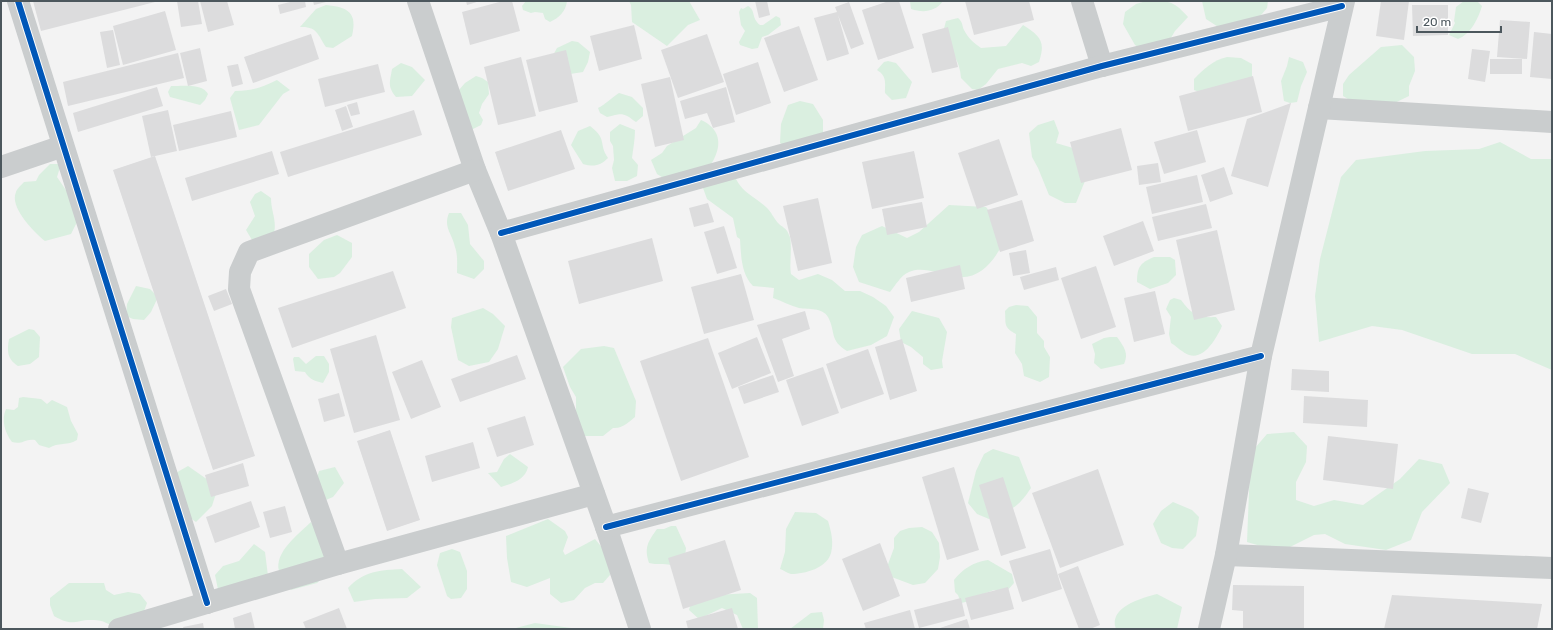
<svg xmlns="http://www.w3.org/2000/svg" width="1553" height="630" font-family="Rubik,sans-serif">
  <style>
    .green { fill: #daefe0 }
    .building { fill: #dcdcdd }
    .lines { fill: none; stroke-linecap: round; stroke-linejoin: round }
    .minor { stroke: #cacdce; stroke-width: 22 }
    .cycleway-casing { stroke: #fff; stroke-width: 8 }
    .cycleway { stroke: #0057b8; stroke-width: 6 }
  </style>
  <rect width="100%" height="100%" fill="#f3f3f3"/>
  <!-- green -->
  <g class="green">
    <path d="M526 1H567C566 11 559 18 550 22L545 19 543 13 535 12 531 13 523 10 522 6Z"/>
    <path d="M629 1H689L700 20 688 25 667 46 632 22 631 5Z"/>
    <path d="M910 1H943C935 12 923 13 911 9Z"/>
    <path d="M1146 1C1169 1 1173 0 1188 17L1175 31 1169 41 1146 52 1135 45 1123 24 1125 12 1136 4Z"/>
    <path d="M1202 1H1268L1267 8 1244 35 1229 34 1206 19Z"/>
    <path d="M1464 1H1477L1482 6C1478 19 1471 34 1458 39L1449 35 1455 23 1454 21 1456 7Z"/>
    <path d="M326 5C347 7 358 12 352 36L333 48 326 47C318 35 317 26 300 27L316 9Z"/>
    <path d="M748 6C756 10 751 18 760 25H763L776 16 780 18 781 25 768 35 762 37 758 48 752 49 740 45 739 42 745 31 741 25 739 12 741 8 743 9Z"/>
    <path d="M958 18C963 22 962 26 964 30 968 38 974 43 981 48L1006 46 1023 25C1040 36 1046 41 1039 62L1031 66 1022 63 998 69 986 84 978 90 972 89 961 78C960 61 951 50 942 36L946 21Z"/>
    <path d="M572 41 578 42 590 52 588 62 583 72 570 74 551 59 557 48Z"/>
    <path d="M1402 45 1414 57 1415 71 1409 86V96L1378 111H1368L1343 96V84L1349 75 1381 47Z"/>
    <path d="M1227 57 1241 58 1252 64V80L1202 93 1194 90V79C1204 69 1213 60 1227 57Z"/>
    <path d="M1289 57 1303 62 1307 72 1301 86 1297 102 1290 103 1284 101 1281 81 1287 66Z"/>
    <path d="M888 61 896 63 912 82 906 98 892 100 885 93C885 83 887 76 877 70L884 62Z"/>
    <path d="M401 63 412 67 425 80 412 96 396 97C387 86 390 82 392 69Z"/>
    <path d="M476 76 482 78 488 82 489 94 482 104 479 113 483 120 481 125 469 131 459 90 465 83Z"/>
    <path d="M277 80 290 90 283 94 259 125 239 130 230 98 235 91C252 91 261 88 277 80Z"/>
    <path d="M171 86C181 86 203 83 208 94L205 100 200 105 170 97 168 92Z"/>
    <path d="M619 93 632 97 643 108V116L636 122C623 112 622 113 607 117L600 113 598 108C606 104 611 98 619 93Z"/>
    <path d="M800 101 813 104 823 120V137L792 151 780 143 781 124 788 105Z"/>
    <path d="M701 120C719 128 723 143 713 161 709 168 699 174 693 180L665 179 657 174 651 160 662 153 667 146 696 128Z"/>
    <path d="M1054 120 1059 133 1056 143 1083 151 1087 176 1076 203H1065L1049 195 1038 168 1032 157 1029 133 1038 125Z"/>
    <path d="M620 124 635 130C635 140 633 149 632 158L638 165 637 176 627 181H615L612 168 614 160 613 146 610 141V132Z"/>
    <path d="M590 126C608 140 598 143 608 158 600 166 594 167 583 164L571 145 578 131Z"/>
    <path d="M1500 142 1531 159H1552V370L1515 354H1472L1402 330 1372 326 1319 342 1315 296 1320 259 1341 177 1356 160 1425 151 1479 149Z"/>
    <path d="M50 164H61L57 177 74 202 78 220 71 234 45 241C34 232 9 207 16 192 17 189 21 185 24 182L36 181 39 175Z"/>
    <path d="M733 169C737 191 752 194 766 207 771 211 774 219 779 224 784 228 787 229 789 235 793 242 789 264 791 274L799 280 818 274 832 280 845 291H860L873 297 886 306 894 317 887 336 871 345 847 351C829 340 836 332 828 317 822 307 809 310 799 308 791 306 782 301 773 298L774 288 753 286C741 274 741 255 740 239L737 237 733 218 707 199 703 188Z"/>
    <path d="M261 191 271 198C271 211 277 221 274 233L252 240 246 230 255 216 250 202 255 194Z"/>
    <path d="M949 205 986 207 1007 235C998 255 983 280 957 277 950 276 943 273 936 272 928 270 917 268 909 272 901 275 895 286 890 292L859 282 853 267 856 247 862 235 882 226 907 238 919 232Z"/>
    <path d="M449 213H461L468 225 470 244 484 261V269L474 279 457 273C457 265 458 255 455 247 452 233 443 228 449 213Z"/>
    <path d="M337 235 352 243V257L340 273 334 277 318 279 309 267V254L324 240Z"/>
    <path d="M1154 257H1170L1175 260 1176 275 1168 283 1150 289 1137 282C1137 267 1140 263 1154 257Z"/>
    <path d="M136 286 150 289 158 297 151 312 144 320 133 319 126 316 127 304Z"/>
    <path d="M1174 298 1181 300C1191 314 1198 318 1216 317L1222 326C1217 337 1205 360 1189 355 1183 353 1176 346 1171 343L1169 334 1171 317 1166 309 1170 300Z"/>
    <path d="M1016 305 1028 306 1037 317V333L1044 341V347L1050 357 1049 377 1040 382 1024 376 1022 364 1015 353 1016 334C1003 327 1006 324 1005 311L1009 307Z"/>
    <path d="M483 308 493 314 505 326 498 349 489 362 469 366 458 360 451 327 452 318Z"/>
    <path d="M912 311 939 318 947 332 942 361 943 368 931 370 923 364V357L911 347 901 342 899 329Z"/>
    <path d="M29 329 34 330 40 337 39 357 30 364 18 366C7 359 7 351 9 339Z"/>
    <path d="M1110 337H1117C1124 347 1129 353 1124 364L1101 369 1094 363 1095 354 1092 344 1104 338Z"/>
    <path d="M604 346 614 348 636 401 635 417C629 422 622 429 613 428L603 436H579L576 423V397L570 387 563 367 581 349Z"/>
    <path d="M316 356H324L329 364V372L323 383C315 381 310 380 305 372L295 371 293 359 294 357H299L306 364Z"/>
    <path d="M23 397 41 399 47 404 52 400 67 407 71 421 78 434 77 440C68 446 58 442 49 448L39 445 35 440C25 438 23 445 12 442 5 433 1 420 6 409L14 410 18 407 19 398Z"/>
    <path d="M1294 432 1307 446 1306 462 1296 482V500L1314 506 1334 500 1363 505 1400 479 1419 459 1442 464 1450 483 1422 512 1411 540 1386 550 1345 544 1325 534 1314 535 1280 552 1247 542 1250 467 1255 448 1267 434Z"/>
    <path d="M993 449 1019 457 1031 488C1017 509 1011 510 989 519L977 514 968 503 976 471 984 454Z"/>
    <path d="M510 454 528 467C525 480 513 483 501 487L488 473 497 472 504 459Z"/>
    <path d="M188 466 218 487 212 506 196 522 172 505 174 474Z"/>
    <path d="M335 467 344 483 333 497 321 502 313 491 319 471Z"/>
    <path d="M1173 502 1192 510 1199 517 1196 536 1183 549 1172 548 1161 543 1153 524 1161 511Z"/>
    <path d="M795 512 816 513 828 521C831 531 834 542 831 553 827 568 805 574 791 574 787 573 783 570 780 569L785 552 786 529Z"/>
    <path d="M548 519 565 531 568 537 563 551 565 555 595 539 609 556 610 575 603 583H595L585 588 574 600 561 603 550 594V578L527 587 511 582 507 558 506 536Z"/>
    <path d="M311 522 336 565 317 583 291 590C287 585 281 578 279 571 274 552 299 534 311 522Z"/>
    <path d="M671 526H676L686 548 685 558 671 565C663 563 657 565 649 563 644 547 648 542 657 529H664Z"/>
    <path d="M922 527 932 532 939 543 940 557 938 569 925 583 913 585 889 576 887 567 894 548V538L900 531 909 528Z"/>
    <path d="M254 544 265 552 268 576 220 599 215 575 223 566 239 561Z"/>
    <path d="M452 549 460 552 467 571V589L461 598 451 599 447 596 437 565 440 553Z"/>
    <path d="M988 560 1012 574 1014 583 1006 592 994 590 983 594 974 600 961 603 958 595 955 592 954 580C963 569 973 562 988 560Z"/>
    <path d="M402 569 421 587 407 598 375 599 354 602 348 588C364 571 380 570 402 569Z"/>
    <path d="M69 583H104L106 590 114 595 128 592 140 594 147 603 143 614 117 629C109 624 103 620 94 620 74 619 75 628 54 616L50 605V598Z"/>
    <path d="M750 593 757 598 758 629H743L737 615 722 608 699 619 689 610 692 599 716 595Z"/>
    <path d="M1157 594 1182 607 1177 629H1116C1108 607 1142 598 1157 594Z"/>
    <path d="M822 612 824 620 823 629H790L811 613Z"/>
    <path d="M535 623 571 628 512 629Z"/>
  </g>
  <!-- building -->
  <g class="building">
    <path d="M33 1H155V2L41 31Z"/>
    <path d="M177 1H198L202 24 181 27Z"/>
    <path d="M200 1H227L234 25 208 32Z"/>
    <path d="M294 1H305L306 7 280 14 278 5Z"/>
    <path d="M313 1H326V2L314 5Z"/>
    <path d="M466 1H480L467 5Z"/>
    <path d="M503 1H512L520 31 470 45 462 12Z"/>
    <path d="M755 1H767L770 15 759 18Z"/>
    <path d="M889 1H899L914 48 878 60 862 10Z"/>
    <path d="M965 1H1029L1034 20 974 35Z"/>
    <path d="M1381 1H1409L1404 40 1376 36Z"/>
    <path d="M849 2 864 44 851 49 838 15 849 54 827 61 814 18 837 12 835 7Z"/>
    <path d="M1412 5H1448V35L1413 36Z"/>
    <path d="M165 11 176 50 123 65 113 26Z"/>
    <path d="M1500 20 1530 22 1527 59 1497 57Z"/>
    <path d="M634 25 642 59 599 71 590 36Z"/>
    <path d="M799 26 818 80 784 92 764 38Z"/>
    <path d="M948 27 958 67 932 73 922 34Z"/>
    <path d="M113 30 120 65 107 68 100 32Z"/>
    <path d="M1534 32 1552 34V79L1530 77Z"/>
    <path d="M311 34 319 59 253 83 244 57Z"/>
    <path d="M707 34 724 82 678 98 661 50Z"/>
    <path d="M200 48 207 81 188 86 180 53Z"/>
    <path d="M1472 49 1490 51 1485 82 1468 79Z"/>
    <path d="M566 50 578 102 539 112 526 60Z"/>
    <path d="M178 53 184 78 68 106 63 82Z"/>
    <path d="M521 57 536 116 498 125 484 67Z"/>
    <rect x="1490" y="59" width="32" height="15"/>
    <path d="M758 62 771 103 736 115 723 74Z"/>
    <path d="M238 64 243 84 232 87 227 66Z"/>
    <path d="M378 64 385 92 325 107 318 79Z"/>
    <path d="M1253 76 1262 112 1188 131 1179 96Z"/>
    <path d="M670 77 684 140 655 147 641 84Z"/>
    <path d="M157 87 163 106 78 132 73 113Z"/>
    <path d="M726 87 735 122 713 128 707 113 685 119 680 101Z"/>
    <path d="M357 102 360 114 351 116 347 105Z"/>
    <path d="M1291 103 1268 187 1231 176 1247 119Z"/>
    <path d="M346 106 353 127 342 131 335 110Z"/>
    <path d="M168 110 177 151 151 157 142 116Z"/>
    <path d="M414 110 422 135 288 177 280 152Z"/>
    <path d="M231 111 237 137 179 151 173 125Z"/>
    <path d="M1121 128 1132 170 1081 183 1070 142Z"/>
    <path d="M561 130 575 169 508 191 495 152Z"/>
    <path d="M1197 130 1206 162 1164 174 1154 142Z"/>
    <path d="M999 139 1018 195 977 209 958 153Z"/>
    <path d="M272 151 279 174 192 201 185 178Z"/>
    <path d="M914 151 924 198 872 209 862 162Z"/>
    <path d="M155 156 255 456 213 470 113 170Z"/>
    <path d="M1158 163 1161 182 1139 185 1137 166Z"/>
    <path d="M1224 167 1233 194 1210 202 1201 175Z"/>
    <path d="M1197 175 1203 202 1152 214 1146 187Z"/>
    <path d="M818 198 832 263 798 271 783 206Z"/>
    <path d="M1022 200 1034 241 1000 252 987 210Z"/>
    <path d="M922 202 927 227 887 235 882 209Z"/>
    <path d="M708 203 714 222 694 227 689 208Z"/>
    <path d="M1206 204 1212 228 1158 241 1152 217Z"/>
    <path d="M1143 221 1154 251 1114 266 1103 236Z"/>
    <path d="M724 226 737 268 717 274 704 232Z"/>
    <path d="M1217 230 1235 310 1194 320 1176 240Z"/>
    <path d="M652 238 663 281 579 304 568 261Z"/>
    <path d="M1026 250 1030 273 1013 276 1009 253Z"/>
    <path d="M960 265 965 289 911 302 906 278Z"/>
    <path d="M1096 266 1116 327 1081 339 1061 278Z"/>
    <path d="M1056 267 1059 280 1024 290 1020 277Z"/>
    <path d="M393 271 406 308 292 348 278 308Z"/>
    <path d="M741 274 754 320 704 334 691 287Z"/>
    <path d="M226 289 232 304 214 311 208 296Z"/>
    <path d="M1155 291 1165 334 1134 342 1124 298Z"/>
    <path d="M805 311 810 329 782 339 794 376 778 382 757 325Z"/>
    <path d="M376 335 400 420 354 433 330 349Z"/>
    <path d="M757 337 771 373 732 389 718 353Z"/>
    <path d="M708 338 749 457 681 481 640 361Z"/>
    <path d="M902 339 917 391 890 400 875 347Z"/>
    <path d="M868 349 884 394 841 409 826 364Z"/>
    <path d="M517 355 526 379 460 402 451 379Z"/>
    <path d="M422 360 441 407 411 419 392 372Z"/>
    <path d="M823 367 839 413 802 426 786 380Z"/>
    <path d="M1292 369 1329 371V392L1291 390Z"/>
    <path d="M773 375 779 392 744 404 738 387Z"/>
    <path d="M339 393 345 416 324 422 318 399Z"/>
    <path d="M1304 396 1368 400 1367 427 1303 423Z"/>
    <path d="M525 416 534 445 497 457 487 428Z"/>
    <path d="M390 430 420 520 387 531 357 441Z"/>
    <path d="M1328 436 1398 444 1393 489 1323 480Z"/>
    <path d="M473 442 480 468 432 482 425 456Z"/>
    <path d="M243 463 249 486 211 497 205 475Z"/>
    <path d="M954 467 979 550 947 560 922 477Z"/>
    <path d="M1098 469 1124 545 1060 568 1032 493Z"/>
    <path d="M1003 477 1026 548 1001 556 979 485Z"/>
    <path d="M1468 488 1489 493 1481 523 1461 518Z"/>
    <path d="M251 501 260 527 215 543 206 517Z"/>
    <path d="M285 506 292 532 270 538 263 512Z"/>
    <path d="M725 540 741 590 683 609 668 558Z"/>
    <path d="M880 543 900 596 863 611 842 559Z"/>
    <path d="M1050 549 1062 589 1022 602 1009 561Z"/>
    <path d="M1078 566 1100 625 1090 629H1079L1058 574Z"/>
    <path d="M1233 585 1304 586V629H1243V611L1232 610Z"/>
    <path d="M1008 587 1014 609 971 620 965 598Z"/>
    <path d="M1392 595 1542 604 1537 629H1384Z"/>
    <path d="M961 598 965 616 919 628 914 610Z"/>
    <path d="M339 608 347 629H306L303 622Z"/>
    <path d="M732 608 738 629H688L686 621Z"/>
    <path d="M910 610 915 629H866L864 623Z"/>
    <path d="M251 612 255 629H235L233 618Z"/>
    <path d="M967 619 970 629H937Z"/>
    <path d="M203 623 204 629H184L183 627Z"/>
  </g>
  <g class="lines">
    <!-- minor -->
    <g class="minor">
      <path d="M18 1 207 603"/>
      <path d="M418 1 475 170 501 233 606 527 640 629"/>
      <path d="M1082 1 1102 66"/>
      <path d="M1319 108 1552 122"/>
      <path d="M1 167 63 146"/>
      <path d="M501 233 1102 66 1342 6"/>
      <path d="M606 527 1261 356"/>
      <path d="M1226 555 1552 568"/>
      <path d="M338 564 239 289 240 272 249 252 475 170"/>
      <path d="M119 629 338 564 594 494"/>
      <path d="M1209 629 1226 555 1261 356 1344 1"/>
    </g>
    <!-- cycleway casing -->
    <g class="cycleway-casing">
      <g id="cycleway">
        <path d="M18 1 207 603"/>
        <path d="M501 233 1102 66 1342 6"/>
        <path d="M606 527 1261 356"/>
      </g>
    </g>
    <!-- cycleway -->
    <use href="#cycleway" class="cycleway"/>
  </g>
  <!-- border -->
  <rect width="1553" height="630" fill="none" stroke="#4c575d" stroke-width="4"/>
  <!-- scale -->
  <path d="M1417 26v6h84v-6" fill="none" stroke="#4c575d" stroke-width="2"/>
  <text x="1423" y="26" font-size="12" fill="#4c575d" stroke="#ffffff" stroke-width="3" paint-order="stroke">20 m</text>
</svg>
